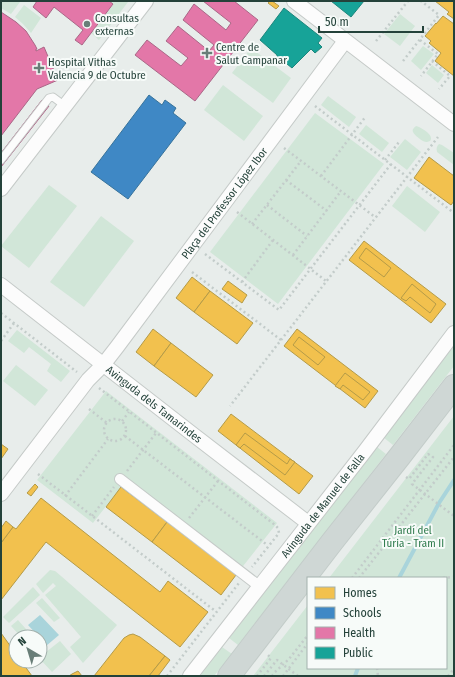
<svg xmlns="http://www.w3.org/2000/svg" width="455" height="677" font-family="'Fira Sans Condensed',sans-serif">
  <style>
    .green { fill: #d1e6d8 }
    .water { fill: #a9d4db }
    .homes { fill: #f2c14e; stroke: #b49b48 }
    .schools { fill: #3f88c5; stroke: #37739b }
    .health { fill: #e377a8; stroke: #aa6787 }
    .public { fill: #17a398; stroke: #1b867c }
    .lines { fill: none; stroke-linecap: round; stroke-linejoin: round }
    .stream { stroke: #a9d4db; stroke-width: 4 }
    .service-casing { stroke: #c5cac8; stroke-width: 9 }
    .pedestrian-casing { stroke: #c5cac8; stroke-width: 12 }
    .minor-casing { stroke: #c5cac8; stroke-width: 16 }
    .primary-casing { stroke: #c3ccc9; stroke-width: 24 }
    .path { stroke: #c3ccca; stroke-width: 2.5; stroke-dasharray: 2 3; stroke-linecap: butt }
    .service { stroke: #fcfcfc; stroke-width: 7 }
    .pedestrian { stroke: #fcfcfc; stroke-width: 10 }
    .minor { stroke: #fcfcfc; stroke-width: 14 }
    .primary { stroke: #cfd7d5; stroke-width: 22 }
    .poi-dot { fill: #697e78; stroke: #f7fbf9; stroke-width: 1.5 }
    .labels { text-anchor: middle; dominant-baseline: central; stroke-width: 4; stroke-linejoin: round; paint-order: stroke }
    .poi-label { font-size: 11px; fill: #24423a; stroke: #f7fbf9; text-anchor: start }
    .street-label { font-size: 11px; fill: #24423a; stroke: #f7fbf9 }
    .park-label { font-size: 11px; fill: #2d7a4b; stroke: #f7fbf9 }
  </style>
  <rect width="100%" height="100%" fill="#e8edeb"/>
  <!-- green -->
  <g class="green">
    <path d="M1 1H19L20 2 11 14 1 8Z"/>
    <path d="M109 1H127L128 2 99 40 91 33 113 5Z"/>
    <path d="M24 5 41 18 31 33 23 24 15 17Z"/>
    <path d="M400 14 415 26 400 46 384 34Z"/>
    <path d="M423 46 434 54 421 70 411 61Z"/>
    <path d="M251 48 291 78 273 103 232 73Z"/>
    <path d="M432 65 444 75 438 83 426 73Z"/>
    <path d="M223 85 263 116 244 141 204 110Z"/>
    <path d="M328 96 356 117 349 127 321 105Z"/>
    <path d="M315 113 384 164 278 304 210 252Z"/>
    <path d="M366 125 389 143 382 152 359 134Z"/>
    <path d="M416 126C420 127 431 133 431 138 431 139 431 140 430 141 429 141 428 142 427 142 424 143 414 135 413 132 412 129 414 128 416 126Z"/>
    <path d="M405 139 421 152 407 170 390 157Z"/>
    <path d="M439 144 442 145 454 153V165L437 152C436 148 437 146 439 144Z"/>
    <path d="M49 185 77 206 29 268 1 246Z"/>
    <path d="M407 186 440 212 425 232 392 206Z"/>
    <path d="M101 216 134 241 84 307 50 282Z"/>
    <path d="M17 330 70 371 61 382 47 371 51 364 29 347 24 353 8 341Z"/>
    <path d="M454 346V366L393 445 383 437Z"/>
    <path d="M16 365 48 390 35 406 3 381Z"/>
    <path d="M106 391 277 523 236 575 121 487 93 523 37 480Z"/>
    <path d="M454 416V676H253L308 605V668H446V578H329Z"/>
    <path d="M377 447 386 454 238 645 229 638Z"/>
    <path d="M50 570 55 571 61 576 117 625 83 663 70 647 81 637 45 595 56 586 53 583 43 593 36 584Z"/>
    <path d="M33 587 40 595 9 623 3 617Z"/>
    <path d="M42 598 60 618 54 622 36 603Z"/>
    <path d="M18 620 33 637H21L11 626Z"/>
    <path d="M60 641 71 654 52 672 40 659V645L46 652Z"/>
    <path d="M222 647 232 654 214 676H200Z"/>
  </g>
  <!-- water -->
  <path class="water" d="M40 615 59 635 46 646 40 639V637H39L28 625Z"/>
  <!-- homes -->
  <g class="homes">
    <path d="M270 1H272L279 6 276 9 268 3Z"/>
    <path d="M435 1H453L454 2V19L447 14 449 12Z"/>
    <path d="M443 16 454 24V76L435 61 441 53 429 43 431 41 425 36 436 23V24Z"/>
    <path d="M429 157 454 176V201L451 205 414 178Z"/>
    <path d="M364 241 446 304 431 323 349 260Z"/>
    <path d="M366 248 391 268 384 277 359 258Z"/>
    <path d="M192 277 210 291 194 312 176 298Z"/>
    <path d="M228 281 247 295 242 303 222 289Z"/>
    <path d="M412 284 436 304 430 313 410 297 406 301 401 298Z"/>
    <path d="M210 291 253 323 237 344 194 312Z"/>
    <path d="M153 329 171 343 154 366 136 352Z"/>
    <path d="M297 329 378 391 365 408 284 346Z"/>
    <path d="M299 337 325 357 318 365 293 345Z"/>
    <path d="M171 343 213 375 196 397 154 366Z"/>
    <path d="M345 373 370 392 363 400 343 385 340 389 335 386Z"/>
    <path d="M231 414 313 476 299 494 218 431Z"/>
    <path d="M245 433 287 464 290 459 295 462 285 475 244 444 240 448 236 445Z"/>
    <path d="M1 444 8 449 1 459Z"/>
    <path d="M35 484 38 487 31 496 27 493Z"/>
    <path d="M121 487 167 522 152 542 106 507Z"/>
    <path d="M41 498 160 592 168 581 208 612 180 647 46 542 1 600V543L13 527 16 529Z"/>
    <path d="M6 521 13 527 1 543V528Z"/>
    <path d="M167 522 236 575 221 595 152 542Z"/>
    <path d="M1 633 16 654V661H21L32 676H1Z"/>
    <path d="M133 634 140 637 165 656 149 676H94L124 638 129 635Z"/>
    <path d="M165 656 170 660 158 676H149Z"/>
    <path d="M78 671 82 676H69L72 674Z"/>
  </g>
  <!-- schools -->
  <path class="schools" d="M149 95 162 105 165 100 176 108 173 113 186 123 128 199 91 172Z"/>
  <!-- health -->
  <g class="health">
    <path d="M37 1H109L113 4 82 45 75 40 83 30 54 7 46 18 33 7Z"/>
    <path d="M203 1H234L258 20 195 101 135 55 147 40 181 66 188 58 166 41 178 26 209 51 214 45 183 20 194 4 226 30 231 23Z"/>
    <path d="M1 12 16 22 26 31 35 45 37 49H36V51L44 47 58 80 37 89 1 136Z"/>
    <path d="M42 100 49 106 1 167V153Z"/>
  </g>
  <!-- public -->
  <g class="public">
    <path d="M331 1H364L351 17Z"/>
    <path d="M284 8 322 38 318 43 322 47 315 53 311 49 292 68 277 56V55L260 40Z"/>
  </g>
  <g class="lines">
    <!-- stream -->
    <g class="stream">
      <path d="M399 578 439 503 454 480"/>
      <path d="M355 676 358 668"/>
    </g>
    <!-- service casing -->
    <g class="service-casing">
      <path id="service" d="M1 160 49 98 53 97 65 106"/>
    </g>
    <!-- pedestrian casing -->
    <g class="pedestrian-casing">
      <path id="pedestrian" d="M120 479 259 586"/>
    </g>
    <!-- minor casing -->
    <g class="minor-casing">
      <g id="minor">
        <path d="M294 1 454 124"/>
        <path d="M1 189 146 1"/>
        <path id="s1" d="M1 285 195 436 308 523"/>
        <path id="s2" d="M1 494 88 380 103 365 117 347 345 41"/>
        <path id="s3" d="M190 676 365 451 454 333"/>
      </g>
    </g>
    <!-- primary casing -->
    <g class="primary-casing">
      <path id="primary" d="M229 676 332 542 400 456 454 386"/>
    </g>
    <!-- path -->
    <g class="path">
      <path d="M420 40 438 54 421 76"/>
      <path d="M376 41 408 1"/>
      <path d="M403 61 439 15 421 1"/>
      <path d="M432 61 450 76 439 89"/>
      <path d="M315 106 454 213"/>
      <path d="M284 148 375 217"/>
      <path d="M385 160 399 142"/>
      <path d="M321 176 366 116"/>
      <path d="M286 180 327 211"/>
      <path d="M267 205 307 236"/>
      <path d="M237 212 326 281"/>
      <path d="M252 224 301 161"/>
      <path d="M205 254 279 310 391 164"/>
      <path d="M293 255 341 191"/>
      <path d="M192 272 281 340 230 406"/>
      <path d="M242 282 273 240"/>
      <path d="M1 313 77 372"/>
      <path d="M281 340 438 137"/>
      <path d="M1 341 14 323"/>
      <path d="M99 388 275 525 278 528 279 533 252 567"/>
      <path d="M89 409 107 423"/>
      <circle cx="115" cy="430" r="11"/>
      <path d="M122 421 129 412"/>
      <path d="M125 436 266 544"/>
      <path d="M127 471 156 433"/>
      <path d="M38 474 214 610"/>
      <path d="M406 477 409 479 428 454 433 457 412 484 454 516"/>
      <path d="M65 496 108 439"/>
      <path d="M92 516 114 487"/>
      <path d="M189 518 218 481"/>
      <path d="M352 578 454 445"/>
      <path d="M359 578 454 457"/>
      <path d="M443 578 454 577"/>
      <path d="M377 668 378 676"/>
      <path d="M167 676 239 583"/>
      <path d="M257 676 271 658 268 655"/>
      <path d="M264 676 277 660 298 676"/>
      <path d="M272 676 275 672 289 659 308 635"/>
      <path d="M283 676 308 643"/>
      <path d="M448 676 454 669"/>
    </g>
    <!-- service -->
    <use href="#service" class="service"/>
    <!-- pedestrian -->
    <use href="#pedestrian" class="pedestrian"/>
    <!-- minor -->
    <use href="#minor" class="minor"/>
    <!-- primary -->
    <use href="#primary" class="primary"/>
  </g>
  <!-- markers -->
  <g class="poi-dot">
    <circle cx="87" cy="24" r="4"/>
    <path d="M205 47h4v4h4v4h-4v4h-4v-4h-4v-4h4z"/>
    <path d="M37 62h4v4h4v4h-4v4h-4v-4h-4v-4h4z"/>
  </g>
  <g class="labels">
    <!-- poi labels -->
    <g class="poi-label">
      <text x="95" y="18">Consultas<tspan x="95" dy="13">externas</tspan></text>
      <text x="216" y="47">Centre de<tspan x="216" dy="13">Salut Campanar</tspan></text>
      <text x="48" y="62">Hospital Vithas<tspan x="48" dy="13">Valencia 9 de Octubre</tspan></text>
    </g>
    <!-- street labels -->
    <g class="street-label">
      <text stroke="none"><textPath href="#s2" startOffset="367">Plaça del Professor López Ibor</textPath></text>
      <text stroke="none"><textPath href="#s1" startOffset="194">Avinguda dels Tamarindes</textPath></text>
      <text stroke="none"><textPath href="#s3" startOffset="216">Avinguda de Manuel de Falla</textPath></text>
    </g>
    <!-- park labels -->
    <g class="park-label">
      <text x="413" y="530">Jardí del<tspan x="413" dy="13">Túria - Tram II</tspan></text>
    </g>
  </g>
  <!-- border -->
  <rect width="455" height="677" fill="none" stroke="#24423a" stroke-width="4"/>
  <!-- legend -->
  <rect x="307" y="577" width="140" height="92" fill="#f7fbf9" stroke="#a3b1ad"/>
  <rect x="315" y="587" width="20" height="12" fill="#f2c14e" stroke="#a3b1ad"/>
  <text x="343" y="597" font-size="12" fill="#24423a">Homes</text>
  <rect x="315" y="607" width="20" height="12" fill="#3f88c5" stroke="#a3b1ad"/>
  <text x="343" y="617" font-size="12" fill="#24423a">Schools</text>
  <rect x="315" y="627" width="20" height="12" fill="#e377a8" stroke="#a3b1ad"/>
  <text x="343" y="637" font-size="12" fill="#24423a">Health</text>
  <rect x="315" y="647" width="20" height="12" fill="#17a398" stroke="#a3b1ad"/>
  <text x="343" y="657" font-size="12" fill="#24423a">Public</text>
  <!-- north arrow -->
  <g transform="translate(28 649) rotate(322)"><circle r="19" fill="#f7fbf9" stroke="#a3b1ad"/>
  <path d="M0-3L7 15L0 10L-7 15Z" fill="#697e78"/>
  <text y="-6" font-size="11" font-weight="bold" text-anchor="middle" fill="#24423a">N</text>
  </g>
  <!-- scale -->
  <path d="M319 26v6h104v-6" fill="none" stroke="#24423a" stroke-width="2"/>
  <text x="325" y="26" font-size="12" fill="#24423a" stroke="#f7fbf9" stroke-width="3" paint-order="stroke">50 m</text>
</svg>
